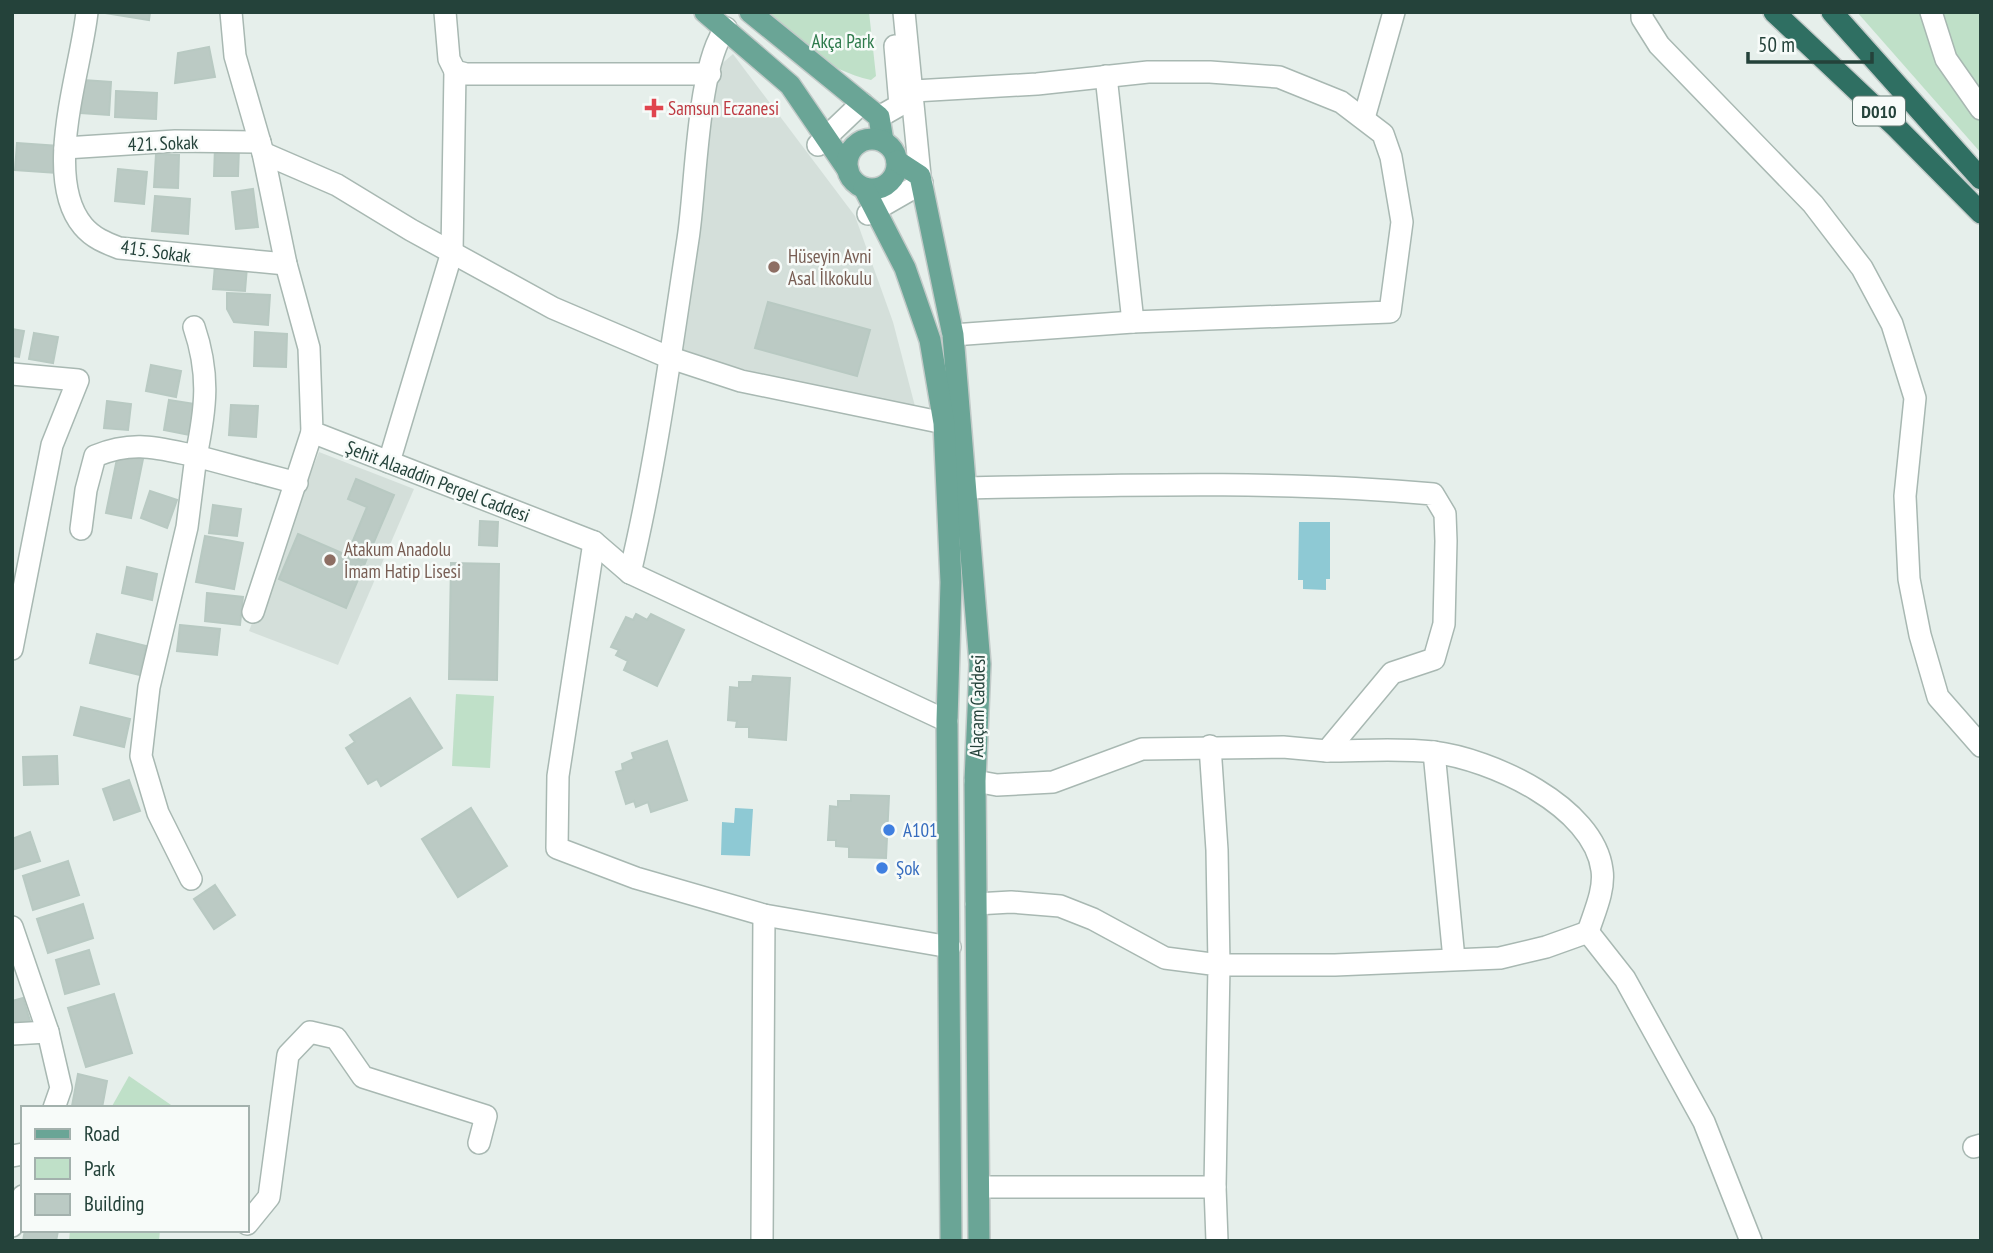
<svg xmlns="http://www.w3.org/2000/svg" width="1993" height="1253" font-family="'PT Sans Narrow',sans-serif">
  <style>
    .built { fill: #d4dfda }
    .green { fill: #bfe0c8 }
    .water { fill: #8ec9d4 }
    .building { fill: #bbcac4; stroke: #b8c9c2; stroke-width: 2 }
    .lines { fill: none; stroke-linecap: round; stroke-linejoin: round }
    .minor-casing { stroke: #a8b8b2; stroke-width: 24 }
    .major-casing { stroke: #c2cac8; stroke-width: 24 }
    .highway-casing { stroke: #c2cac8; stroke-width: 24 }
    .minor { stroke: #fff; stroke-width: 21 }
    .major { stroke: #6aa596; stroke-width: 21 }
    .highway { stroke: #2f6f62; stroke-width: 21 }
    .health-dot { fill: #e0444e; stroke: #f7fbf9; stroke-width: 2.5 }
    .education-dot { fill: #8d6e63; stroke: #f7fbf9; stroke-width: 2.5 }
    .shop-dot { fill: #3f7fe0; stroke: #f7fbf9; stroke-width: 2.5 }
    .labels { text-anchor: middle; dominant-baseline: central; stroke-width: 5; stroke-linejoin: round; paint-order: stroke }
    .shield { fill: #f7fbf9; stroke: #637a73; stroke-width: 2 }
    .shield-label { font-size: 18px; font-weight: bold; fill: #24423a }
    .park-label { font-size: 19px; fill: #2d7a4b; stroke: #f7fbf9 }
    .health-label { font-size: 19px; fill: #be3a42; stroke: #f7fbf9; text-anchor: start }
    .street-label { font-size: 19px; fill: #24423a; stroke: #f7fbf9 }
    .education-label { font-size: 19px; fill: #785e54; stroke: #f7fbf9; text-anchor: start }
    .shop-label { font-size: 19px; fill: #366cbe; stroke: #f7fbf9; text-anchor: start }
  </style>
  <rect width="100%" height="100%" fill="#e6efeb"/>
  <!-- built -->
  <g class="built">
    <path d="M733 54 855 216 893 322 917 414 684 354 667 318 710 74Z"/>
    <path d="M319 452 414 489 338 665 249 631Z"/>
  </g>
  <!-- green -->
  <g class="green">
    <path d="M766 12H869L876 76 871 80C826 70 799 42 766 12Z"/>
    <path d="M1857 12H1981V153Z"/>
    <path d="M456 694 494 696 490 768 452 766Z"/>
    <path d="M129 1076 174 1107V1108H111Z"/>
    <path d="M70 1230H160L159 1241H69Z"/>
  </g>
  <!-- water -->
  <g class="water">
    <path d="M1299 522H1330V579H1326V590L1303 589V580H1298Z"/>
    <path d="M735 808 753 809 750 856 721 855 722 822 734 823Z"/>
  </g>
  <!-- building -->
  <g class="building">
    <path d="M99 12H150L149 20Z"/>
    <path d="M209 47 215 77 175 83 178 53Z"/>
    <path d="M83 80 111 82 109 115 81 113Z"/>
    <path d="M116 91 157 93 156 119 115 117Z"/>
    <path d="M17 143 59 146 57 173 15 170Z"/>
    <path d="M215 147 239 148 238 176H214Z"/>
    <path d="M156 154 179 155 178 188 154 187Z"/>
    <path d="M118 169 147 172 144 204 115 201Z"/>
    <path d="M253 189 258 227 236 229 232 192Z"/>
    <path d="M155 196 190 199 188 234 152 231Z"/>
    <path d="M215 265 247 267 245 291 213 289Z"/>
    <path d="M227 293 270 295 268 325 234 322 227 309Z"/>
    <path d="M768 302 870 330 857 376 755 348Z"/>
    <path d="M12 329 24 331 19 357 12 356Z"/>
    <path d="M255 332 287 334 286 367 254 366Z"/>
    <path d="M34 333 58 337 53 363 29 359Z"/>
    <path d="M151 365 181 371 176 397 146 391Z"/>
    <path d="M169 400 195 404 190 435 164 430Z"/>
    <path d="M107 401 131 404 128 430 104 428Z"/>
    <path d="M231 405 258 406 256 437 229 435Z"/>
    <path d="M119 449 144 454 131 518 106 513Z"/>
    <path d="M356 479 394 495 365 563 347 555 367 507 348 499Z"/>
    <path d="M150 491 177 500 167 528 141 518Z"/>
    <path d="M213 505 241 509 237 536 209 533Z"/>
    <path d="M480 521 498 522 497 546 479 545Z"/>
    <path d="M298 534 365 563 346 608 279 579Z"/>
    <path d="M205 536 243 543 234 589 196 582Z"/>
    <path d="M451 563 499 564 497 680 449 679Z"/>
    <path d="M127 567 157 574 152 600 122 593Z"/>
    <path d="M207 593 243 597 240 625 205 621Z"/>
    <path d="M636 614 647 620 651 614 684 630 657 686 624 670 628 661 616 655 619 650 611 647 626 617 633 620Z"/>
    <path d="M180 625 220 629 217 655 177 651Z"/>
    <path d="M97 634 146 646 140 675 90 663Z"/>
    <path d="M753 676 790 678 786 740 749 737V727H736L737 721 728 720 730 687 739 688V682H752Z"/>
    <path d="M410 698 442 748 381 786 377 779 368 784 346 748 355 742 350 735Z"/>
    <path d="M81 707 130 719 124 747 74 735Z"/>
    <path d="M667 741 687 800 651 812 648 802 636 807 634 801 626 804 616 772 623 770 622 764 634 759 632 753Z"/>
    <path d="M57 756 58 784 24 785 23 757Z"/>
    <path d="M129 780 140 811 114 820 103 789Z"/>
    <path d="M851 795 889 796 886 858 849 857V847L836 846V840H828L830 806 838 807V801H851Z"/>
    <path d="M471 808 507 866 458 897 422 839Z"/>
    <path d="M30 832 40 861 12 870V839Z"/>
    <path d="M68 861 79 895 33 910 23 876Z"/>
    <path d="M215 885 235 915 214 929 194 899Z"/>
    <path d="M83 904 93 938 48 953 37 919Z"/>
    <path d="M89 950 99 984 65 994 56 960Z"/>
    <path d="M114 994 132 1053 86 1067 68 1008Z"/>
    <path d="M23 998 31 1024 12 1030V1001Z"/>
    <path d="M78 1074 107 1081 102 1108 72 1106Z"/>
    <path d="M25 1230H53L58 1231 56 1241H23Z"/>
  </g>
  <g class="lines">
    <!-- minor casing -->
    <g class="minor-casing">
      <g id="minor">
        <path d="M87 12C81 70 42 177 83 226 93 238 106 243 119 248L286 264"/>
        <path d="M231 12 235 56 263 153 286 264 309 348 312 432 594 542 630 573 947 721"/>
        <path d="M445 12 449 59 455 71 466 74H710"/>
        <path d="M904 12 920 176"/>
        <path d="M1642 12V18L1659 45 1813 204 1862 268 1892 324 1915 398 1905 496 1909 579 1920 635 1938 697 1981 746"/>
        <path d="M1931 12 1946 59 1981 109"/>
        <path d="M1106 76 1133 322"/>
        <path d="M914 91 1037 84 1148 72H1210L1279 77 1341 102 1383 134 1391 157 1402 222 1390 312 1133 322 953 335"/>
        <path d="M879 117 900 105 895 46"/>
        <path d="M1364 118 1394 12"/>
        <path d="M818 145 862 103"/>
        <path d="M65 148 175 141 260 142"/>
        <path d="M263 153 337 185 411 230 553 308 668 357 741 381 944 423"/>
        <path d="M868 214 922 183"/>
        <path d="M12 374 78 380 52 445 12 649"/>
        <path d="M389 462 452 252 455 71"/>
        <path d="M968 488C1123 485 1279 480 1433 494L1445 514 1446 541 1444 624 1434 659 1392 673 1327 751 1283 747 1142 749 1053 782 997 785 975 781"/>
        <path d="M81 529 86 490 95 456C134 440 157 448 196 456 206 408 210 374 194 327"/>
        <path d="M594 542 558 776 557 848 636 878 764 915 950 947"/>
        <path d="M630 573C656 464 671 351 688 239 696 189 697 64 726 28"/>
        <path d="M253 612 312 432"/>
        <path d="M1210 746 1217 850 1219 965H1335L1500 958 1546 947 1588 932 1625 979 1704 1122 1751 1241"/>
        <path d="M1327 751C1362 751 1399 748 1433 752 1491 759 1594 806 1602 870 1605 890 1594 913 1588 932"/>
        <path d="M1434 752 1454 959"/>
        <path d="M191 879 158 813 141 756 149 687 187 527 196 456 297 483"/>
        <path d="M976 904 1011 902 1060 906 1093 919 1165 958 1219 965 1215 1187 1217 1241"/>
        <path d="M12 927 48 1032 61 1088 54 1108"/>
        <path d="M12 1034 48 1032"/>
        <path d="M1974 1147 1981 1145"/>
        <path d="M12 1156 23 1154"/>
        <path d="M980 1187H1215"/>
        <path d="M247 1224 269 1197 288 1055 310 1032 336 1038 363 1077 486 1116 479 1143"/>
        <path d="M12 1226 23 1196"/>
        <path d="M762 1241 764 915"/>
      </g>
    </g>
    <!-- major casing -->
    <g class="major-casing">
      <g id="major">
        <path d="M705 12 790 85 848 170"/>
        <path d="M750 12 879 117 883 141"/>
        <circle cx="872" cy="164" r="25"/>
        <path d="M897 161 920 176 953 335 980 664 975 781 979 1241"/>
        <path d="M864 188 905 268 930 340 944 423 951 582 947 721 951 1241"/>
      </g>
    </g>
    <!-- highway casing -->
    <g class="highway-casing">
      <g id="highway">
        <path d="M1774 12 1896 127 1981 213"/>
        <path d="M1832 12 1981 179"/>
      </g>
    </g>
    <!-- minor -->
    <use href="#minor" class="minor"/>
    <!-- major -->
    <use href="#major" class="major"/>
    <!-- highway -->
    <use href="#highway" class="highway"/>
  </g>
  <!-- markers -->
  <path class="health-dot" d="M650.5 97.5h7v7h7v7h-7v7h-7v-7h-7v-7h7z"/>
  <g class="education-dot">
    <circle cx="774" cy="267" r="7"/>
    <circle cx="330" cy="560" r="7"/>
  </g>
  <g class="shop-dot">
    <circle cx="889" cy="830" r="7"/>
    <circle cx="882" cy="868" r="7"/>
  </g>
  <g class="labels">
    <!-- shield labels -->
    <rect class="shield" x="1853" y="96.5" width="52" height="29" rx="5"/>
    <g class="shield-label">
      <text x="1879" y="111">D010</text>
    </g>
    <!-- park labels -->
    <g class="park-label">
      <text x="843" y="41">Akça Park</text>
    </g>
    <!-- health labels -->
    <g class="health-label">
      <text x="668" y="108">Samsun Eczanesi</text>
    </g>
    <!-- street labels -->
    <g class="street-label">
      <text transform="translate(163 143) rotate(-2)">421. Sokak</text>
      <text transform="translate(156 251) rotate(8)">415. Sokak</text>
      <text transform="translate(438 481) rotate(21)">Şehit Alaaddin Pergel Caddesi</text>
      <text transform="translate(977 706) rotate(-89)">Alaçam Caddesi</text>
    </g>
    <!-- education labels -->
    <g class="education-label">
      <text x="788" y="256">Hüseyin Avni<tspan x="788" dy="22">Asal İlkokulu</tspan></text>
      <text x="344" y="549">Atakum Anadolu<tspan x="344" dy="22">İmam Hatip Lisesi</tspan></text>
    </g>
    <!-- shop labels -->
    <g class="shop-label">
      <text x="903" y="830">A101</text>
      <text x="896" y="868">Şok</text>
    </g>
  </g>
  <!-- border -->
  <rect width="1993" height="1253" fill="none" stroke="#24423a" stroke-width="28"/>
  <!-- legend -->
  <rect x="21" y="1106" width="228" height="126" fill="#f7fbf9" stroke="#a3b1ad" stroke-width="2"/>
  <rect x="35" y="1129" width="35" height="10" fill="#6aa596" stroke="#a3b1ad" stroke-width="2"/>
  <text x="84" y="1141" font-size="21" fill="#24423a">Road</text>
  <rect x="35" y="1158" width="35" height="21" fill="#bfe0c8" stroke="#a3b1ad" stroke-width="2"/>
  <text x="84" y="1176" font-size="21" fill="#24423a">Park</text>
  <rect x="35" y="1194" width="35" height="21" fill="#bbcac4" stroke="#a3b1ad" stroke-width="2"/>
  <text x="84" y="1211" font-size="21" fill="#24423a">Building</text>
  <!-- scale -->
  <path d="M1748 52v10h124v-10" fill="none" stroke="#24423a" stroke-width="3.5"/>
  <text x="1758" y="52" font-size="21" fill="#24423a" stroke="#f7fbf9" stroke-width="5" paint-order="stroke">50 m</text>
</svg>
